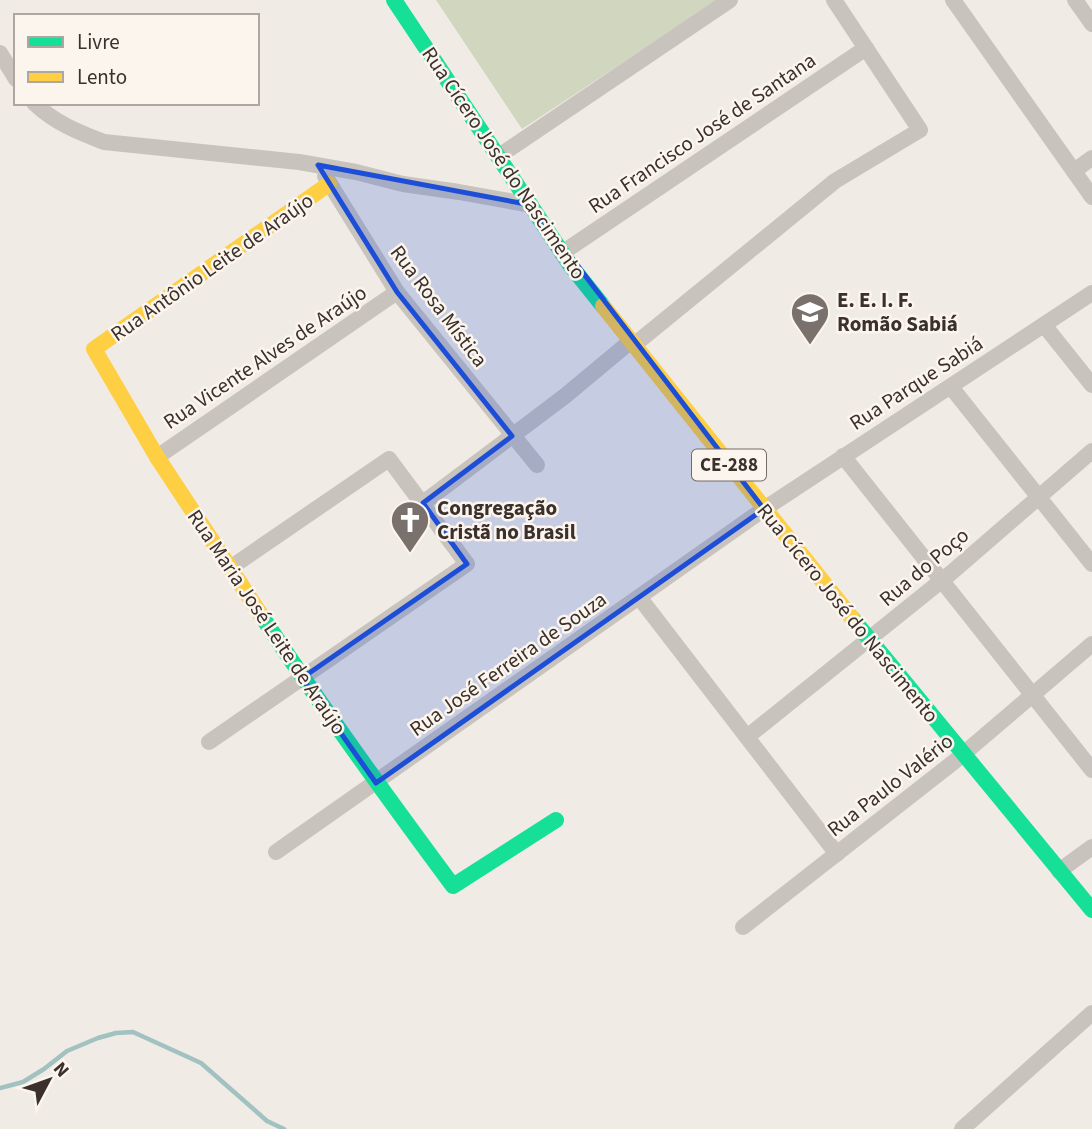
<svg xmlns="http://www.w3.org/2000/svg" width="1092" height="1129" font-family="'Source Sans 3',sans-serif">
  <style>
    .grass { fill: #d1d6bf }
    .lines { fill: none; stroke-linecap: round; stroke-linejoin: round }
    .stream { stroke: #a1c2c1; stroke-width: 4.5 }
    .street { stroke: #c9c3be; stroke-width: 16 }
    .fast { stroke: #16e098; stroke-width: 16 }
    .slow { stroke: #ffcf43; stroke-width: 16 }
    .marked { fill: #1d4ed8; fill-opacity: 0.2; stroke: #1d4ed8; stroke-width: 5; stroke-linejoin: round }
    .labels { text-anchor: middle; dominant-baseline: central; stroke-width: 5; stroke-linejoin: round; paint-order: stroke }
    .shield { fill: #fbf5ee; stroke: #756b66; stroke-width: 2 }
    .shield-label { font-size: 19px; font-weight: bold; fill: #3b302b }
    .street-label { font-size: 21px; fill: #3b302b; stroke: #fbf5ee }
    .poi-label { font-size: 21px; font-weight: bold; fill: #3b302b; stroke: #fbf5ee; text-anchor: start }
  </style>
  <rect width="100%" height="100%" fill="#f0ebe5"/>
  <!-- grass -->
  <path class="grass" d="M436 0H718L522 129Z"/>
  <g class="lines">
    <!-- stream -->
    <path class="stream" d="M0 1088 23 1082 44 1069 67 1051 98 1038 116 1033 133 1032 201 1063 267 1121 284 1129"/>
    <!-- street -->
    <g class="street">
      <path d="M953 0 1092 197"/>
      <path d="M1075 0 1092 24"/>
      <path d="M0 53 16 79"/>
      <path d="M34 103C55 123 78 132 104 142L299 162 356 172 403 184 459 192 531 205"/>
      <path d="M499 156 730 0"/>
      <path d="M1074 171 1092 158"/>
      <path d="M325 176 397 292 537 465"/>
      <path d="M562 253 866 48"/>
      <path d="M1044 325 1092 385"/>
      <path d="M634 345 835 181 920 130 834 0"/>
      <path d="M951 387 1092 564"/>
      <path d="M843 456 1092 770"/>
      <path d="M157 457 397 292"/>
      <path d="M423 503 565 396 631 341"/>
      <path d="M639 597 837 854"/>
      <path d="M747 737 951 573 1092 451"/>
      <path d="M209 742 467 564 389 459 230 568"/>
      <path d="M276 852 764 509 1092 293"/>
      <path d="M1059 871 1092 847"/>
      <path d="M743 927 955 761 1092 644"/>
      <path d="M962 1129 1092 1013"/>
    </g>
    <!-- fast -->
    <g class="fast">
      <path d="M394 0 571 266 603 306"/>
      <path d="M261 615C322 708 387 797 453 886L556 820"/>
      <path d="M852 618 1092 910"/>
    </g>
    <!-- slow -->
    <g class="slow">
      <path d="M603 306 852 618"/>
      <path d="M261 615 157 457 94 349 329 184"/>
    </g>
  </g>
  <!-- marked area -->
  <path class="marked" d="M318 165 531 205 764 509 376 783 302 678 467 564 423 503 512 436 397 292Z"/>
  <!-- icons -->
  <defs>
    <g id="school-pin" transform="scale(2.0125)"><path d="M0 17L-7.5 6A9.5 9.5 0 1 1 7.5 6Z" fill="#7a716c" stroke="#fbf5ee"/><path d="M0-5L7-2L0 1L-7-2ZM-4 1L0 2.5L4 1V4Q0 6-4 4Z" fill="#fff"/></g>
    <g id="church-pin" transform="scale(2.0125)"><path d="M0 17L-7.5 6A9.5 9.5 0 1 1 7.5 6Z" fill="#7a716c" stroke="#fbf5ee"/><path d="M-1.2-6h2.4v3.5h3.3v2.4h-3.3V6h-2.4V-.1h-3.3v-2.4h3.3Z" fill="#fff"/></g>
  </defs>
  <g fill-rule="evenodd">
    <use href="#school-pin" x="810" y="312"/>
    <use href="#church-pin" x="410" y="520"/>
  </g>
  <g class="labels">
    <!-- shield labels -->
    <rect class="shield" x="692" y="449.5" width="74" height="31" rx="5"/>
    <g class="shield-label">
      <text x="729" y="465">CE-288</text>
    </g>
    <!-- street labels -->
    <g class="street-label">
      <text transform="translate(702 133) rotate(-34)">Rua Francisco José de Santana</text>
      <text transform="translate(504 163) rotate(56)">Rua Cícero José do Nascimento</text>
      <text transform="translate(212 267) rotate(-35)">Rua Antônio Leite de Araújo</text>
      <text transform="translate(439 306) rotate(53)">Rua Rosa Mística</text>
      <text transform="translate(265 357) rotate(-34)">Rua Vicente Alves de Araújo</text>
      <text transform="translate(916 383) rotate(-33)">Rua Parque Sabiá</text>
      <text transform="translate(924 567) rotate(-40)">Rua do Poço</text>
      <text transform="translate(848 613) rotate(51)">Rua Cícero José do Nascimento</text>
      <text transform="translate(267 622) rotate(56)">Rua Maria José Leite de Araújo</text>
      <text transform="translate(508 664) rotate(-35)">Rua José Ferreira de Souza</text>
      <text transform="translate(890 785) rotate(-38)">Rua Paulo Valério</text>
    </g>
    <!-- poi labels -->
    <g class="poi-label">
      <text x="837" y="300">E. E. I. F.<tspan x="837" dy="24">Romão Sabiá</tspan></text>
      <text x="437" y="508">Congregação<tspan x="437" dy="24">Cristã no Brasil</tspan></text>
    </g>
  </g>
  <!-- legend -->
  <rect x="14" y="14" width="245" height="91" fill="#fbf5ee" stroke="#aea6a0" stroke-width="2"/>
  <rect x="28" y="37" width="35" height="10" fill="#16e098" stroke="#aea6a0" stroke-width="2"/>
  <text x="77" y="49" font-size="21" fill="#3b302b">Livre</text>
  <rect x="28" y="72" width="35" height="10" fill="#ffcf43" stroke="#aea6a0" stroke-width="2"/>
  <text x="77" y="84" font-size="21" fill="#3b302b">Lento</text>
  <!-- north arrow -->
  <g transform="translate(49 1080) rotate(49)" stroke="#fbf5ee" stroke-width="5" paint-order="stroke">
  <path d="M0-5L12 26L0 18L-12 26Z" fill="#3b302b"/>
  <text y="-10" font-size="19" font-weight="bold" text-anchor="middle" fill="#3b302b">N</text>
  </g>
</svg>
